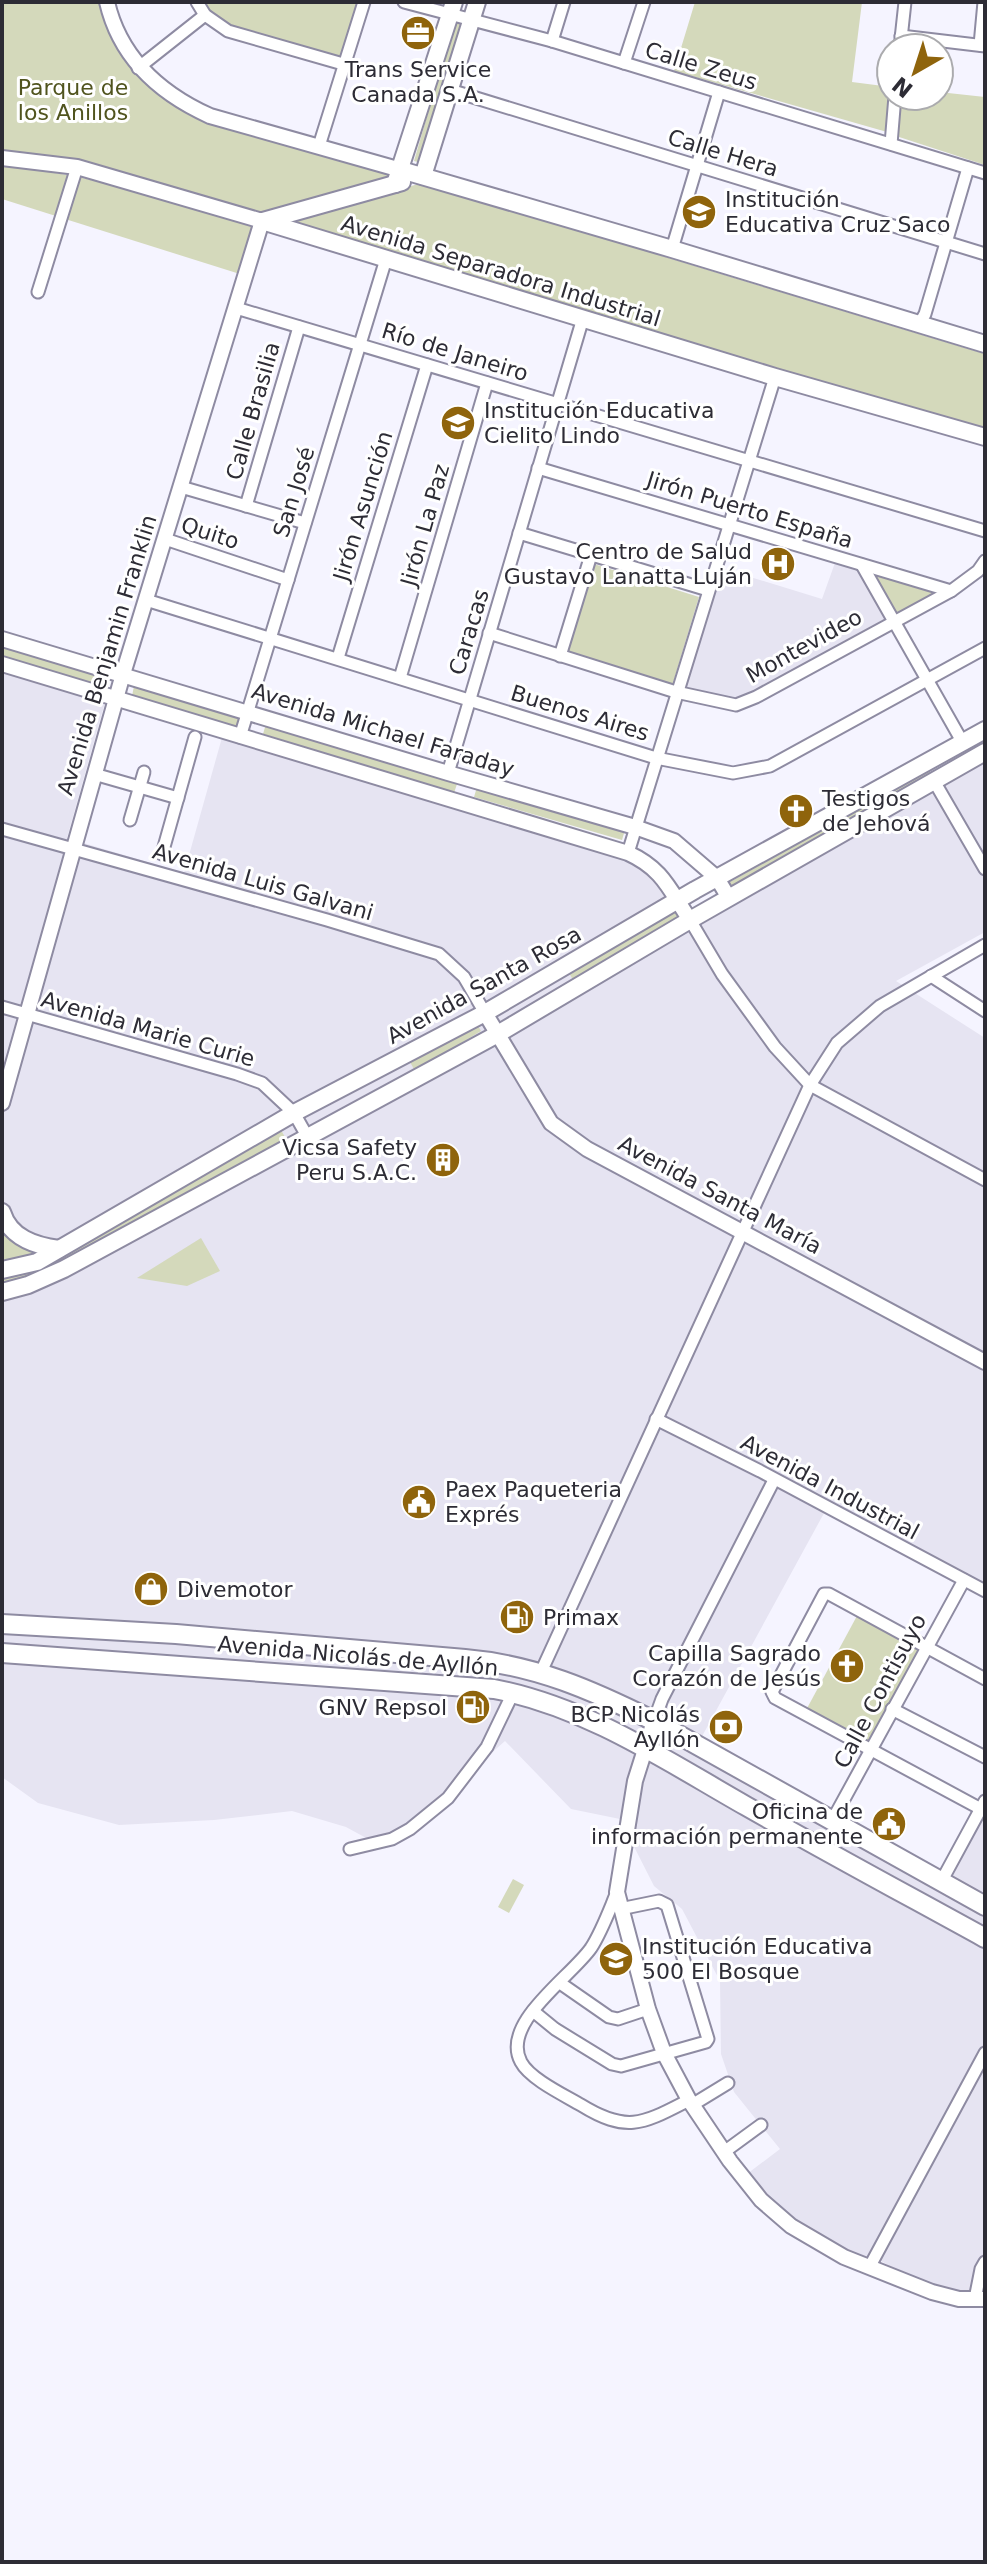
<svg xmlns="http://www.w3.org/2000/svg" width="987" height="2564" font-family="'DejaVu Sans',sans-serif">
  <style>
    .built { fill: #e6e4f2 }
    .green { fill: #d4d9bb }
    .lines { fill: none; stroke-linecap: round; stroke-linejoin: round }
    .minor-casing { stroke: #8e8ba2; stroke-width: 15 }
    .tertiary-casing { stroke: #8e8ba2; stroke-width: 18 }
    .secondary-casing { stroke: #8e8ba2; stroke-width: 20 }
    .primary-casing { stroke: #8e8ba2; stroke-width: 22 }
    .minor { stroke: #fff; stroke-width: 11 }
    .tertiary { stroke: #fff; stroke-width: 14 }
    .secondary { stroke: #fff; stroke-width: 16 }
    .primary { stroke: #fff; stroke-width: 18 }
    .labels { text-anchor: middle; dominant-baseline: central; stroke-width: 6; stroke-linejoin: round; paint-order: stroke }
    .street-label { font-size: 22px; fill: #2d2c35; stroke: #fff }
    .poi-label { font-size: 22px; fill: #2d2c35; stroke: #fff; text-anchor: start }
    .park-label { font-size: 22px; fill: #50541e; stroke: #fff }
  </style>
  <rect width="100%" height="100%" fill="#f5f4ff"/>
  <!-- built -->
  <g class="built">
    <path d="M836 560 857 566 886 618 753 692 735 698 685 687 721 568 822 599Z"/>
    <path d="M2 668 106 699 67 838 184 873 223 734 601 848 642 865 697 922 985 756V932L896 981 985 1038V1586L829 1504 700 1740 951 1877 985 1815V2295L945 2291 910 2278 881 2261 846 2255 801 2229 763 2198 747 2174 780 2149 734 2092 721 2054 720 1981 682 1909 654 1886 620 1819 571 1809 505 1741 436 1802 392 1833 368 1839 346 1827 292 1811 214 1820 119 1825 38 1803 2 1777Z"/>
  </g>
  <!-- green -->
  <g class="green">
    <path d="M2 2H103L165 96 391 170 387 182 261 217 74 169 2 158Z"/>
    <path d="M205 2H358L341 58 230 27 209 12Z"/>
    <path d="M695 2H862L852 82 891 87 887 132 674 71Z"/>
    <path d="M455 20 463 21 421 163 414 161Z"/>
    <path d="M939 92 985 97V165L896 136 902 96H939Z"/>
    <path d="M2 164 73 176 59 217 2 199Z"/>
    <path d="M75 176 259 223 243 275 62 218Z"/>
    <path d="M422 183 985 354V434L278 223Z"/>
    <path d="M594 564 699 597 672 686 567 653Z"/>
    <path d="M868 568 943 589 895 615Z"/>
    <path d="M2 644 105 676 102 688 2 657Z"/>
    <path d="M134 686 239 719 236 728 132 696Z"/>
    <path d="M266 724 458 781 454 793 263 734Z"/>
    <path d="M929 770 932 775 731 889 728 883Z"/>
    <path d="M477 787 625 830 622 840 474 797Z"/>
    <path d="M675 908 681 918 573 980 567 969Z"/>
    <path d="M476 1022 481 1031 415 1071 410 1062Z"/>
    <path d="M281 1130 286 1139 51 1273 2 1286V1279L33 1270 66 1255Z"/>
    <path d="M2 1224 55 1250 2 1269Z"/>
    <path d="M201 1238 220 1271 187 1286 137 1278Z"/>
    <path d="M858 1614 922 1650 870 1747 805 1712Z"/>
    <path d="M513 1879 524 1885 509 1913 498 1907Z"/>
  </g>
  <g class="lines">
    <!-- minor casing -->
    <g class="minor-casing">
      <g id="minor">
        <path d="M197 2 205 15 228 31 343 64"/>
        <path d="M404 2 552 41 985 173"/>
        <path d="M901 36 985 46"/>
        <path d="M552 41 564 2"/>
        <path d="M980 45 984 2"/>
        <path d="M900 48 905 2"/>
        <path d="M624 63 644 2"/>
        <path d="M138 68 205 15"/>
        <path d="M450 90 985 254"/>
        <path d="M891 144 895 96"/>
        <path d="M319 146 364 2"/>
        <path d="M672 249 719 92"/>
        <path d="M38 292 77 167"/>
        <path d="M236 308 985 531"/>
        <path d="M920 323 925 314 968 168"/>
        <path d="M538 468 951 591"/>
        <path d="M181 487 305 523"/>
        <path d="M246 506 299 327"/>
        <path d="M519 533 708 590"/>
        <path d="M165 539 288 580"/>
        <path d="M862 565 963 743"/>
        <path d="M146 600 656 758 733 773 770 766 985 648"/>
        <path d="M489 633 676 692 736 705 756 697 951 591 978 571 985 561"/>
        <path d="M560 656 591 555"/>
        <path d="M338 658 427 365"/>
        <path d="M400 678 487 383"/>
        <path d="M240 737 386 259"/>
        <path d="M448 773 583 318"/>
        <path d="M94 774 178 798"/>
        <path d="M934 781 985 869"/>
        <path d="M130 820 144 772"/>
        <path d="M2 829 327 920 439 954 464 977 485 1013"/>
        <path d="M628 853 775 377"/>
        <path d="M162 854 195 737"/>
        <path d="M690 920 722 974 775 1047 810 1085 985 1180"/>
        <path d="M931 976 985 1011"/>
        <path d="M2 1007 237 1074 262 1083 294 1113 307 1136"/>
        <path d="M656 1419 760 1471 985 1591"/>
        <path d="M541 1672 810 1085 837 1043 880 1006 985 945"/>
        <path d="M892 1709 985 1757"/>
        <path d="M654 1721 662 1699 774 1480"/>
        <path d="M981 1809 775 1698 772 1692 824 1594H829L985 1679"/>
        <path d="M832 1821 964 1580"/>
        <path d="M350 1849 392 1839 410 1829 448 1798 487 1747 513 1693"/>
        <path d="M941 1882 985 1801"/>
        <path d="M617 1892C609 1911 602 1931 591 1948 571 1977 500 2023 521 2062 530 2079 564 2095 581 2105 628 2134 644 2123 689 2100"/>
        <path d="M560 1983 609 2017 618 2019 648 2009"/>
        <path d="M533 2011 555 2029 612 2064 621 2066 706 2042 708 2039 667 1905 659 1901 620 1909"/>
        <path d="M692 2105 728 2083"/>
        <path d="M724 2152 761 2125"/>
        <path d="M870 2266 985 2053"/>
        <path d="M975 2299 981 2269 985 2262"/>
      </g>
    </g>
    <!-- tertiary casing -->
    <g class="tertiary-casing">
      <g id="tertiary">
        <path d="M107 2C120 58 159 93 210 116L401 170"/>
        <path d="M2 158 77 167 262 221 123 674 2 1103"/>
        <path d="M2 639 448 773 635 827 674 841 717 878 729 898"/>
        <path d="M2 664 628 853C663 869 669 889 690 920"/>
        <path d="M485 1013 551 1123 587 1149 985 1362"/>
        <path d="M654 1721 635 1781 617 1892 648 2009 664 2053 689 2100 730 2161 761 2200 791 2226 844 2257 932 2292 959 2299H985"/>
      </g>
    </g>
    <!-- secondary casing -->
    <g class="secondary-casing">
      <g id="secondary">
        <path d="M401 170 672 249 985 344"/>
        <path d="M423 176 477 2"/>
        <path d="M395 184 454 2"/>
        <path d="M262 221 775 377 985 437"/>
        <path d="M263 221 402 182"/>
        <path d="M2 1212C10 1238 35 1246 59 1249"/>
        <path d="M2 1270 37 1262 294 1113 485 1013 695 890 985 730"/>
        <path d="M2 1292 28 1285 64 1269 496 1035 690 920 985 752"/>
      </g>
    </g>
    <!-- primary casing -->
    <g class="primary-casing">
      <g id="primary">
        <path d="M2 1624 176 1634 465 1659C535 1665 592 1690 654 1721L985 1906"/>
        <path d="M2 1653 494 1689C587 1707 665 1760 746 1806 825 1851 905 1894 985 1938"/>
      </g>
    </g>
    <!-- minor -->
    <use href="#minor" class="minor"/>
    <!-- tertiary -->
    <use href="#tertiary" class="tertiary"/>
    <!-- secondary -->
    <use href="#secondary" class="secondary"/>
    <!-- primary -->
    <use href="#primary" class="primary"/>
  </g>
  <!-- icons -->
  <defs>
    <g id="office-disc" transform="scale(1.8)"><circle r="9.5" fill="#8f640c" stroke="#fff"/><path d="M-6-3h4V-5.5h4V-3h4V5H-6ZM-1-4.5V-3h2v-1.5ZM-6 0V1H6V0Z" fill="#fff"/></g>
    <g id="school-disc" transform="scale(1.8)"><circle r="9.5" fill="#8f640c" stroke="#fff"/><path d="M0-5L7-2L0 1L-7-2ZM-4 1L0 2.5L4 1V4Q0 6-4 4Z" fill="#fff"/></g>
    <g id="hospital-disc" transform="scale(1.8)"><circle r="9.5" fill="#8f640c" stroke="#fff"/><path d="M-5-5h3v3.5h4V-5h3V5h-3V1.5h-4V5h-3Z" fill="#fff"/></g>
    <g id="church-disc" transform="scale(1.8)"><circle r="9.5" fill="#8f640c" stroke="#fff"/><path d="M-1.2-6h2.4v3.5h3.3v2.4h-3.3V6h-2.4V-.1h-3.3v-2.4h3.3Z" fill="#fff"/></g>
    <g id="building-disc" transform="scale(1.8)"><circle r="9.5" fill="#8f640c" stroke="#fff"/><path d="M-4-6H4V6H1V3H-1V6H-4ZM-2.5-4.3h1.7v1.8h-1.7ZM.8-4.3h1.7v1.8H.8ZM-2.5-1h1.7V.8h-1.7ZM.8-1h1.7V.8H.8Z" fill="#fff"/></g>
    <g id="civic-disc" transform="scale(1.8)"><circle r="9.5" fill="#8f640c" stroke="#fff"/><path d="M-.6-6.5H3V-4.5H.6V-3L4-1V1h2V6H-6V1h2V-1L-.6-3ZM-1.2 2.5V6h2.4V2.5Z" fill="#fff"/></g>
    <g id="shop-disc" transform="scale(1.8)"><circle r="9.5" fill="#8f640c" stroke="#fff"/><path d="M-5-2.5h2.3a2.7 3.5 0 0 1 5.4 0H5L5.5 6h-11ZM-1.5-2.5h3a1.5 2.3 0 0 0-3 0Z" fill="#fff"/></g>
    <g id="fuel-disc" transform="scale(1.8)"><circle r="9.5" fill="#8f640c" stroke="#fff"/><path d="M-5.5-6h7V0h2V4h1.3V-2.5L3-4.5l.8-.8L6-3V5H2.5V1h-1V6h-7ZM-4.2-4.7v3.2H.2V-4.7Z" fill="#fff"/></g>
    <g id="bank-disc" transform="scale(1.8)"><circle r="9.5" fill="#8f640c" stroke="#fff"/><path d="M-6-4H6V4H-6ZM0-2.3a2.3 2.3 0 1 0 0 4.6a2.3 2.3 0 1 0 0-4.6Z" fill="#fff"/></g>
  </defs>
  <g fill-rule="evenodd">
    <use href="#office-disc" x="418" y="33"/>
    <use href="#school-disc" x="699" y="212"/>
    <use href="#school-disc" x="458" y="423"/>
    <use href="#hospital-disc" x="778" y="564"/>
    <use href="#church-disc" x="796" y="811"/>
    <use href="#building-disc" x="443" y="1160"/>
    <use href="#civic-disc" x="419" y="1502"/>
    <use href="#shop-disc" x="151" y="1589"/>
    <use href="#fuel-disc" x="517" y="1617"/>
    <use href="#church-disc" x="847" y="1666"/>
    <use href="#fuel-disc" x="473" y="1707"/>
    <use href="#bank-disc" x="726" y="1727"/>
    <use href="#civic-disc" x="889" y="1824"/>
    <use href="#school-disc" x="616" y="1959"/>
  </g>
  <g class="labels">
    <!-- street labels -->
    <g class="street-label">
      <text transform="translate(701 66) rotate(17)">Calle Zeus</text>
      <text transform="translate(723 153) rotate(17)">Calle Hera</text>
      <text transform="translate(501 271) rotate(17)">Avenida Separadora Industrial</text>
      <text transform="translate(455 352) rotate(17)">Río de Janeiro</text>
      <text transform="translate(253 411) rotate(-74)">Calle Brasilia</text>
      <text transform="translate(294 492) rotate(-73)">San José</text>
      <text transform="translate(363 506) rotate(-73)">Jirón Asunción</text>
      <text transform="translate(750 510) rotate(17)">Jirón Puerto España</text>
      <text transform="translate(425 525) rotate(-74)">Jirón La Paz</text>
      <text transform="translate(210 533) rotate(18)">Quito</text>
      <text transform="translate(469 632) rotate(-73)">Caracas</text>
      <text transform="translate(804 646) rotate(-29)">Montevideo</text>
      <text transform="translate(107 655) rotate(-73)">Avenida Benjamin Franklin</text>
      <text transform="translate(580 713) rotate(17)">Buenos Aires</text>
      <text transform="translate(383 730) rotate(17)">Avenida Michael Faraday</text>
      <text transform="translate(263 882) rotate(16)">Avenida Luis Galvani</text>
      <text transform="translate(484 985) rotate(-29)">Avenida Santa Rosa</text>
      <text transform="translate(148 1029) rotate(16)">Avenida Marie Curie</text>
      <text transform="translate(720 1195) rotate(28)">Avenida Santa María</text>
      <text transform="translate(830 1487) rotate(28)">Avenida Industrial</text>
      <text transform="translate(358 1656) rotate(5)">Avenida Nicolás de Ayllón</text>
      <text transform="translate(880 1691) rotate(-62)">Calle Contisuyo</text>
    </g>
    <!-- poi labels -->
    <g class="poi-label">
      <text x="418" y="69" text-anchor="middle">Trans Service<tspan x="418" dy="25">Canada S.A.</tspan></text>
      <text x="725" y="199">Institución<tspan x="725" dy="25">Educativa Cruz Saco</tspan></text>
      <text x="484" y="410">Institución Educativa<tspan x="484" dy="25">Cielito Lindo</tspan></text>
      <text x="752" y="551" text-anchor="end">Centro de Salud<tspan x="752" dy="25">Gustavo Lanatta Luján</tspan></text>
      <text x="822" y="798">Testigos<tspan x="822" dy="25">de Jehová</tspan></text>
      <text x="417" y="1147" text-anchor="end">Vicsa Safety<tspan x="417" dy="25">Peru S.A.C.</tspan></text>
      <text x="445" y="1489">Paex Paqueteria<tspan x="445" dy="25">Exprés</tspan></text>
      <text x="177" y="1589">Divemotor</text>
      <text x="543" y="1617">Primax</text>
      <text x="821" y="1653" text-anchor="end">Capilla Sagrado<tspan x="821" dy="25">Corazón de Jesús</tspan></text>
      <text x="447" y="1707" text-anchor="end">GNV Repsol</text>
      <text x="700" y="1714" text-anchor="end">BCP Nicolás<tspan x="700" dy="25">Ayllón</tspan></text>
      <text x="863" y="1811" text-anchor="end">Oficina de<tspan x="863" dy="25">información permanente</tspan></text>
      <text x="642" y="1946">Institución Educativa<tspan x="642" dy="25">500 El Bosque</tspan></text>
    </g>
    <!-- park labels -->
    <g class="park-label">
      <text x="73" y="87">Parque de<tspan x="73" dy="25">los Anillos</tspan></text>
    </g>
  </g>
  <!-- border -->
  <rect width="987" height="2564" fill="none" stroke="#2d2c35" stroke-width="8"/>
  <!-- north arrow -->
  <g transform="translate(915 72) rotate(219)"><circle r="38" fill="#ffffff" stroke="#ababae" stroke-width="2"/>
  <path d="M0-6L14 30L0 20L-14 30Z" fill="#8f640c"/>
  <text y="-12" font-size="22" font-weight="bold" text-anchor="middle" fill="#2d2c35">N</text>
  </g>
</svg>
